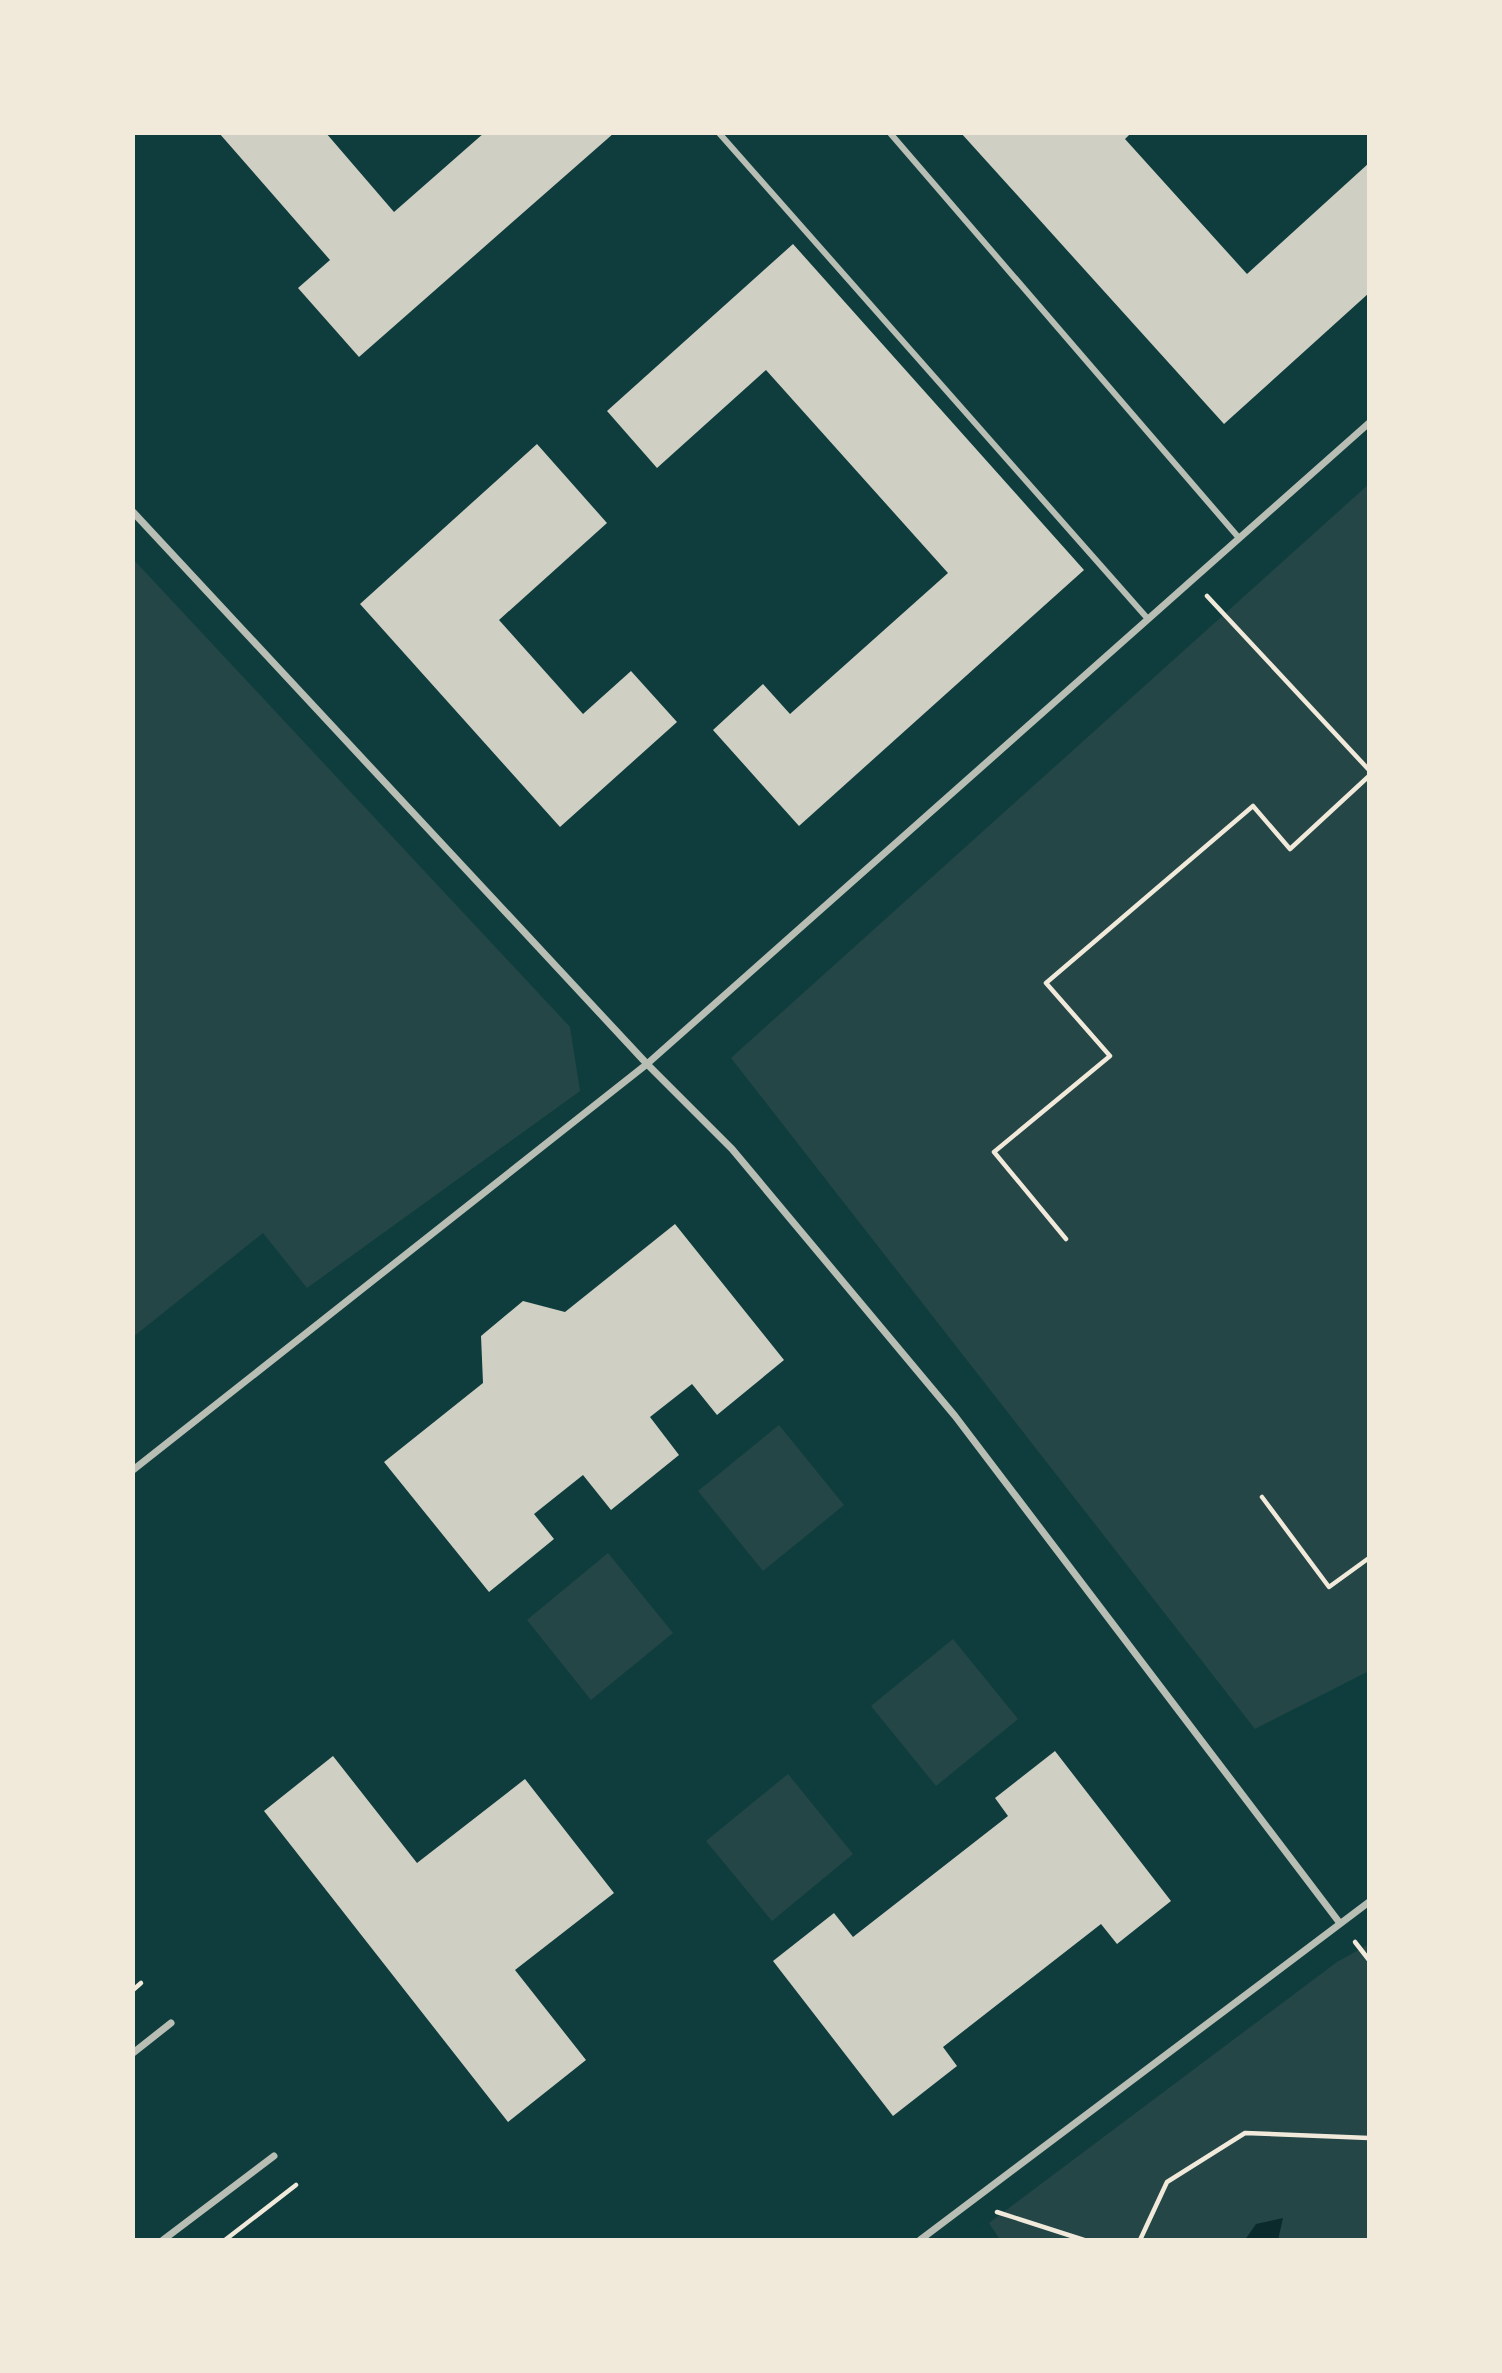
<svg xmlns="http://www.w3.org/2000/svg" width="1502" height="2373" font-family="Commissioner,sans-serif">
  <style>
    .green { fill: #244646 }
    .water { fill: #0a2a2b }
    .building { fill: #cfcfc3 }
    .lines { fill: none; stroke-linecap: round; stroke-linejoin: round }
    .path { stroke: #f1e9da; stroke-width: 4.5 }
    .pedestrian { stroke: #b8beb3; stroke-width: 6 }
    .minor { stroke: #b8beb3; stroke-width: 7 }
  </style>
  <rect width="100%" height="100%" fill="#0f3d3e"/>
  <!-- green -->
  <g class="green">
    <path d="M1369 484V1671L1255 1729 731 1058Z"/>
    <path d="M133 559 570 1027 580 1091 307 1288 263 1233 133 1337Z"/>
    <path d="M779 1425 844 1505 763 1571 698 1491Z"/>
    <path d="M608 1553 673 1633 591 1700 527 1620Z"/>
    <path d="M953 1639 1018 1719 936 1786 871 1706Z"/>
    <path d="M788 1774 853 1854 772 1921 706 1841Z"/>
    <path d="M1369 1944V2240H1000L989 2223 1337 1962Z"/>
  </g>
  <!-- water -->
  <path class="water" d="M1283 2218 1278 2240H1245L1256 2224Z"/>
  <!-- building -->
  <g class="building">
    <path d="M219 133H326L394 212 484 133H614L359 357 298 288 330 260Z"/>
    <path d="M961 133H1131L1125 139 1247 274 1369 163V293L1224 424Z"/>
    <path d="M793 244 1084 570 799 826 713 730 763 684 790 714 948 573 766 370 657 468 607 411Z"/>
    <path d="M537 444 607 523 499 620 583 714 631 671 677 722 560 827 360 604Z"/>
    <path d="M675 1224 784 1360 717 1415 692 1384 650 1417 679 1455 611 1510 583 1475 534 1514 554 1539 489 1592 384 1462 483 1383 481 1336 523 1301 565 1312Z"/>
    <path d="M1055 1751 1171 1901 1117 1944 1101 1924 943 2047 957 2066 893 2116 773 1961 834 1913 853 1937 1008 1816 995 1798Z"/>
    <path d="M333 1756 417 1863 525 1779 614 1893 515 1970 586 2060 508 2122 264 1811Z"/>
  </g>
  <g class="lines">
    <!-- path -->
    <g class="path">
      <path d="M1207 596 1369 770"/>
      <path d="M1066 1239 994 1152 1110 1056 1046 983 1253 806 1290 849 1369 776"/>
      <path d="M1262 1497 1329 1587 1369 1558"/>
      <path d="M1355 1942 1369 1960"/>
      <path d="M133 1990 141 1983"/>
      <path d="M997 2212 1084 2240"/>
      <path d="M225 2240 296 2185"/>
      <path d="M1140 2240 1167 2182 1245 2133 1369 2138"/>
    </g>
    <!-- pedestrian -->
    <g class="pedestrian">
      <path d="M719 133 1148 619"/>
      <path d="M890 133 1239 538"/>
    </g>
    <!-- minor -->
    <g class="minor">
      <path d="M133 512 647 1064 732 1149 955 1416 1339 1922"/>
      <path d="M133 1470 647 1064 1369 423"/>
      <path d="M133 2053 171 2023"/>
      <path d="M163 2240 274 2156"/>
      <path d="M920 2240 1369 1902"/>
    </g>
  </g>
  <!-- border -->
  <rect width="1502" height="2373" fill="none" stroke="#f1e9da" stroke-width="270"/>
</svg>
